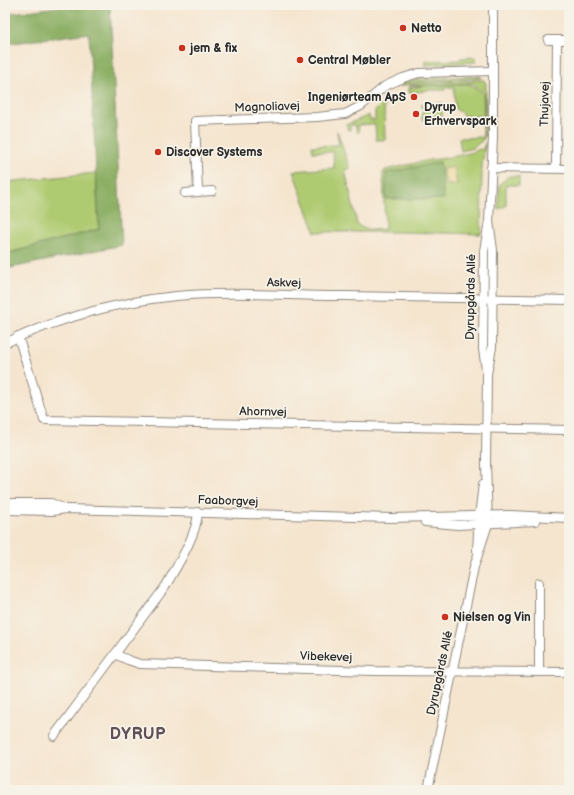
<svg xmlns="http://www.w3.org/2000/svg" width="574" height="795" font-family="'Balsamiq Sans',sans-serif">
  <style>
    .green { fill: #afcb71; stroke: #6d7b4e }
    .forest { fill: #8baf63; stroke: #5b6d47 }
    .sand { fill: #eeda9e; stroke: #8c8264 }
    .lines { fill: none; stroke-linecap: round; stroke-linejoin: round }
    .minor-casing { stroke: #90887d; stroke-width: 10 }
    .minor { stroke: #fff; stroke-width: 8 }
    .poi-dot { fill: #c8321e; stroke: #f7f3e8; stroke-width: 1.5 }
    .labels { text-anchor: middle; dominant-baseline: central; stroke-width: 3.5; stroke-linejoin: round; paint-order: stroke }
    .poi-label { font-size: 12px; font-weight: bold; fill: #2b2b2b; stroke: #f7f3e8; text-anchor: start }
    .street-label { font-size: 12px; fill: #2b2b2b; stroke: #f7f3e8 }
    .district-label { font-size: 16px; font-weight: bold; letter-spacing: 1px; fill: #615057; stroke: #f7f3e8 }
  </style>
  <rect width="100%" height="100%" fill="#f7f3e8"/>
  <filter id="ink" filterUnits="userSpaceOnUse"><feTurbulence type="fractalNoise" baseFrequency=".025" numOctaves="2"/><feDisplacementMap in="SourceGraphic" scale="8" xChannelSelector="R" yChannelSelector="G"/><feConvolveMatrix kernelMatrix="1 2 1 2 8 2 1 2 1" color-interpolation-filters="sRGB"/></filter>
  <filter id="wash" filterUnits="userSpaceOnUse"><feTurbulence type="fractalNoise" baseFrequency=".012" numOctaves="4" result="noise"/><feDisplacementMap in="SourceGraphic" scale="16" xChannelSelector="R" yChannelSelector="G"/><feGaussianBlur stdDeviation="0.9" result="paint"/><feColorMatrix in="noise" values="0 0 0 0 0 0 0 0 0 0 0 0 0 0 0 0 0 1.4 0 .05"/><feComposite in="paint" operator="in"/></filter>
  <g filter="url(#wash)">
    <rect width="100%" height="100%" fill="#f5e5cf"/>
    <!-- green -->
    <g class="green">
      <path d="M475 57 477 62 425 65V62L426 61 460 60 461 58Z"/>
      <path d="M479 76 481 77V78L416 82 399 87 401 83 418 79Z"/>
      <path d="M484 80 486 84V137L484 93 474 83 409 86 418 83Z"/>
      <path d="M468 84 475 86 483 94 484 139 473 148 461 151 459 138 483 137 482 116H463L461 112 455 109 454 87 445 88V90H424V91L409 93V88L422 86Z"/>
      <path d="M384 102 385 140H376L375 124 358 125 359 132H357L355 125H352L350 126V130H348L346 125 369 115 370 120H375V111Z"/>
      <path d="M442 103V119L422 120V112L426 109 422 107V104Z"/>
      <path d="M337 131 350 168 345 170 357 224C363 231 377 230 385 229L383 173 385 170 430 160 440 159 466 154 474 152 479 149 482 150 486 142 482 164 481 234 397 232H315L293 171 334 168 333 152H313L312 146 339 145Z"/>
      <path d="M96 173 99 229 5 254V182Z"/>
      <path d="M509 176H519V185H506V206L498 209 499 185Z"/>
    </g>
    <!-- forest -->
    <g class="forest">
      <path d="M73 5H110L122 245 5 269V254L99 229 89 33 5 44V14Z"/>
      <path d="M440 162 444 199H386V173Z"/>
    </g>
    <!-- sand -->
    <path class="sand" d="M454 167 457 184 446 185 443 169Z"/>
  </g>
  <g filter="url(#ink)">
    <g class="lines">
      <!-- minor casing -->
      <g class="minor-casing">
        <g id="minor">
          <path d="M548 40H566"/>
          <path d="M491 168 569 169"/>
          <path d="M556 168 557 40"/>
          <path d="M198 191 195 121 317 117 345 114 361 106 385 86 403 78 419 73 493 71"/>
          <path d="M185 193 212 191"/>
          <path d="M18 336 44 420 569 430"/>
          <path d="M5 343C59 318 117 302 176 296 232 291 289 296 345 296 420 297 494 299 569 300"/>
          <path d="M486 369 483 350 484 251 489 221 493 138V5"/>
          <path d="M5 503H51L65 509"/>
          <path d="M5 510 52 511 66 509 391 518 510 515 569 518"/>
          <path d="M425 522 458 525 535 521"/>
          <path d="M477 550 479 516 483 484"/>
          <path d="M539 583V672"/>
          <path d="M115 654 128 660 140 664 374 671 569 672"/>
          <path d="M54 736 165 587C177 566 197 535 198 512"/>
          <path d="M428 790 474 567 488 524 486 464 487 374 492 347 493 250 489 221"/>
        </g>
      </g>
      <!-- minor -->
      <use href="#minor" class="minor"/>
    </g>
  </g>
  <!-- markers -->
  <g class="poi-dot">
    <circle cx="403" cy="28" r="4"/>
    <circle cx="182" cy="48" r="4"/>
    <circle cx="300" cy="60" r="4"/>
    <circle cx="414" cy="97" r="4"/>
    <circle cx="416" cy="114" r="4"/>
    <circle cx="158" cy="152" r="4"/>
    <circle cx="445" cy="617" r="4"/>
  </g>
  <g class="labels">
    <!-- poi labels -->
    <g class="poi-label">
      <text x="411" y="28">Netto</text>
      <text x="190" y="48">jem &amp; fix</text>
      <text x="308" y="60">Central Møbler</text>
      <text x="406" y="97" text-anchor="end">Ingeniørteam ApS</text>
      <text x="424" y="107">Dyrup<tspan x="424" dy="14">Erhvervspark</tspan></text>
      <text x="166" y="152">Discover Systems</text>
      <text x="453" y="617">Nielsen og Vin</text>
    </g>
    <!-- street labels -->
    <g class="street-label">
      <text transform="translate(545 104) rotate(-89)">Thujavej</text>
      <text transform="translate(267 107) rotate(-2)">Magnoliavej</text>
      <text transform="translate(284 283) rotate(1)">Askvej</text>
      <text transform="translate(471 297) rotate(-89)">Dyrupgårds Allé</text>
      <text transform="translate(263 412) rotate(1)">Ahornvej</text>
      <text transform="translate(228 501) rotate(2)">Faaborgvej</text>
      <text transform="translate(326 657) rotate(2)">Vibekevej</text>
      <text transform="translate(440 673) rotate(-78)">Dyrupgårds Allé</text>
    </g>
    <!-- district labels -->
    <g class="district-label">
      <text x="138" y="734">DYRUP</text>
    </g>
  </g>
  <!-- margin -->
  <rect width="574" height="795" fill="none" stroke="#f7f3e8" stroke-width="20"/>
</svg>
